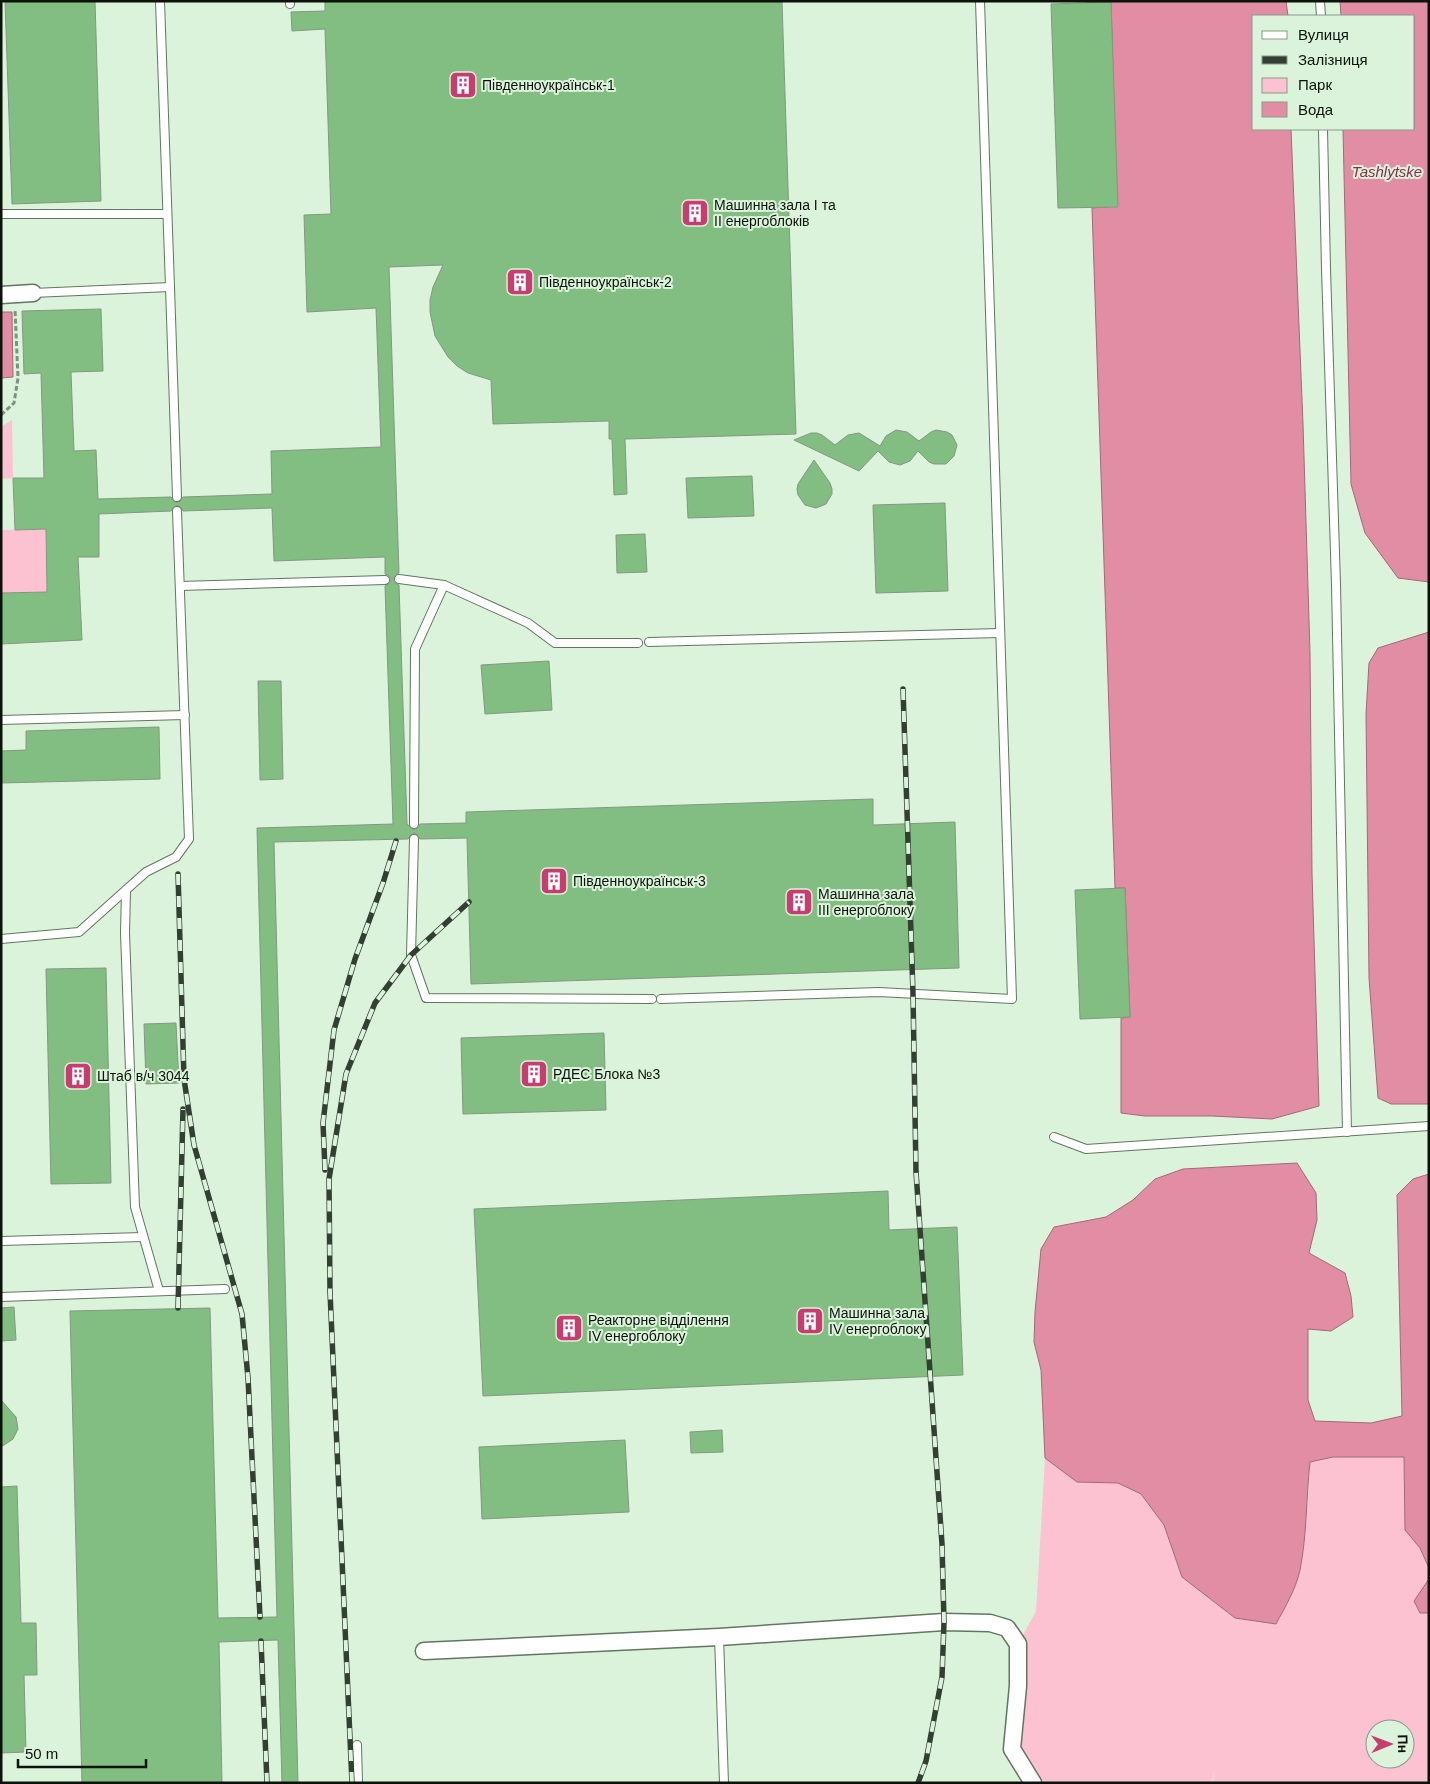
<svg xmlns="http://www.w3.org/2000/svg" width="1430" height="1784" font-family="Helvetica,sans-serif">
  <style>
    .green { fill: #fcc2d1; fill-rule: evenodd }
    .water { fill: #e18ea5; stroke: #a16977 }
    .building { fill: #82bd81; stroke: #839882 }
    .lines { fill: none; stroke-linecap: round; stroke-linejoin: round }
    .lane-casing { stroke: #627661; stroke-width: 10 }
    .street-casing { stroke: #627661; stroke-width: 19 }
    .path { stroke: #819180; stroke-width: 3; stroke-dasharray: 5 2.5; stroke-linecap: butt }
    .lane { stroke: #fff; stroke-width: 8 }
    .street { stroke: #fff; stroke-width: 16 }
    .rail-casing { stroke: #343f33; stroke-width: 5.5 }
    .rail { stroke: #dcf3db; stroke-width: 4; stroke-dasharray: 11; stroke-linecap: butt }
    .labels { text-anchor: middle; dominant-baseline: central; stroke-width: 4; stroke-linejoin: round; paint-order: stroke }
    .poi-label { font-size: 14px; fill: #0b130b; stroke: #dcf3db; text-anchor: start }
    .water-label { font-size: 15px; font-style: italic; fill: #8d2b4e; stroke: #dcf3db }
  </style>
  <rect width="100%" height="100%" fill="#dcf3db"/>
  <!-- green -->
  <g class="green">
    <path d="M12 420 13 478 1 479V427Z"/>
    <path d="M46 529 47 592 1 593V530Z"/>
    <path d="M1333 1457H1404L1405 1530 1420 1548 1429 1568V1579L1414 1601 1420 1613H1429V1783H1213L1214 1770 1212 1783H1033L1012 1749 1018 1644 1036 1611 1045 1458 1077 1482 1118 1483 1141 1494 1164 1525 1182 1577 1235 1618 1308 1501 1310 1462ZM1375 1729H1405V1759H1375Z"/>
  </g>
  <!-- water -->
  <g class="water">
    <path d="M1087 1H1286L1288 16H1254V129H1291L1303 424 1310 653 1312 873 1319 1106 1272 1119 1212 1116H1145L1121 1113V1018L1130 1017 1125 888H1115L1092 208 1117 206 1111 2 1087 3Z"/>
    <path d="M1340 1H1429V582L1398 578 1365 533 1351 484 1343 129H1414V16H1341Z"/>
    <path d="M1 312H12L13 377 1 378Z"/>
    <path d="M1429 632V1104H1391L1378 1098 1369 978 1366 714 1369 663 1378 648Z"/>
    <path d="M1297 1163 1316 1193 1317 1220 1309 1253 1345 1273 1351 1296 1353 1317 1331 1331 1308 1329V1400L1315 1421 1371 1423 1402 1416 1397 1195 1413 1179 1429 1174V1568L1420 1548 1405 1530 1404 1457H1333L1310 1462C1306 1498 1307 1535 1300 1570 1296 1589 1285 1607 1276 1624L1235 1618 1182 1577 1164 1525 1141 1494 1118 1483 1077 1482 1045 1458 1041 1370 1034 1342 1035 1312 1041 1249 1054 1227 1106 1217 1133 1200 1155 1179 1183 1169Z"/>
    <path d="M1429 1579V1613H1420L1414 1601Z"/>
  </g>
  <!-- building -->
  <g class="building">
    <path d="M5 1H95L101 201 12 204Z"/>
    <path d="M325 1H782L796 434 625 439 627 494 614 495 612 439H609V421L493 424 491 380 468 373 457 366 448 357 435 336 430 312V300L433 287 443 265 389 267 399 573 395 575 393 579 395 583 399 585 407 824 414 830 419 827 420 824 466 823V812L873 799V825L955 822 959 968 471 984 467 838 420 839 417 835 414 833 410 836 408 839 274 842 298 1783H282L278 1640 219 1642 222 1783H82L70 1311 210 1308 218 1618 277 1617 257 828 393 824 385 586 390 583 391 579 388 575 385 574V557L274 561 272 508 183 511 181 508 177 505 174 507 171 511 99 514V557H78L82 640 1 644V593L47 592 46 529 15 530 13 478H44L41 373 24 374 22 311 101 309 103 371 71 372 74 451 96 450 98 499 171 497 173 500 177 503 180 501 183 497 272 494 271 451 381 447 376 308 307 312 304 215 331 214 325 29 292 31 291 12 325 11Z"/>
    <path d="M1111 2 1118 207 1058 208 1051 4Z"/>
    <path d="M896 430 907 432 919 441 931 432 936 430 947 432 952 435 957 445 954 456 946 464H934L929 462 918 451 910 461 900 465 889 462 878 451 859 471 794 440 811 433H817L822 435 835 445 848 435 859 433 880 446 886 436Z"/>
    <path d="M814 460 830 483 832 489V494L826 504 816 508 805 505 798 495 797 489 798 484Z"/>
    <path d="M752 476 754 516 688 518 686 478Z"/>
    <path d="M945 503 948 591 876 593 873 505Z"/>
    <path d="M645 534 647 572 617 573 616 535Z"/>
    <path d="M549 661 552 710 485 714 481 665Z"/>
    <path d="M258 681H281L283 779 260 780Z"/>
    <path d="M159 727 160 779 1 783V751L26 750V731Z"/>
    <path d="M1125 888 1130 1017 1080 1019 1075 890Z"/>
    <path d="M106 968 111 1183 51 1184 46 969Z"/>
    <path d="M176 1023 179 1083 146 1084 144 1024Z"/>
    <path d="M604 1033 606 1110 463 1114 461 1038Z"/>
    <path d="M888 1191 889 1230 957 1227 963 1375 483 1396 474 1209Z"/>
    <path d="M14 1307 16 1340 1 1341V1308Z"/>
    <path d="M1 1400 16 1417 18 1429 13 1439 1 1447Z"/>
    <path d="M722 1430 723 1452 691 1453 690 1432Z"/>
    <path d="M625 1440 629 1512 482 1519 479 1447Z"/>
    <path d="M17 1486 21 1623H36L37 1675H24L26 1752 1 1753V1487Z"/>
  </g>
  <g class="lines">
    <!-- lane casing -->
    <g class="lane-casing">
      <g id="lane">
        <path d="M290 1V4"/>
        <path d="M1320 1 1321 16"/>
        <path d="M1323 129 1326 269 1336 584 1347 1132"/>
        <path d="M1 214H167"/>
        <path d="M170 287 177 497"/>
        <path d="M33 293 170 287 160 1"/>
        <path d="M399 579 444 585 528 623 555 643H638"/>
        <path d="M180 586 385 580"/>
        <path d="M649 642 1000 633"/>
        <path d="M1 720 185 715"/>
        <path d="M414 824 415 649 444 585"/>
        <path d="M414 839 411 955 426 998 652 999"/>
        <path d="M126 890 125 933 135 1207 159 1291"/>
        <path d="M1 939 79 932 146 872 176 857 189 839 177 511"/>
        <path d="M661 999 879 992 1012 999 980 1"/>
        <path d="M1054 1137 1086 1149 1429 1126"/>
        <path d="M1 1241 143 1237"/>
        <path d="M1 1297 225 1289"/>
        <path d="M719 1637 724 1783"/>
        <path d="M357 1745 358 1783"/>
      </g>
    </g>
    <!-- street casing -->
    <g class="street-casing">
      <g id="street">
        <path d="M1 295 33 293"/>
        <path d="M424 1651 719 1637 944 1622 990 1623 1007 1628 1018 1644V1686L1012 1749 1033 1783"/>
      </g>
    </g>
    <!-- path -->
    <path class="path" d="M1 415 14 403 18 378 15 309"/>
    <!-- lane -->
    <use href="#lane" class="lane"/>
    <!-- street -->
    <use href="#street" class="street"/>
    <!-- rail casing -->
    <g class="rail-casing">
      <g id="rail">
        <path d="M903 689 913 994 916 1172 942 1544 944 1622 942 1677 926 1761 918 1783"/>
        <path d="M178 874 184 1079 194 1145 242 1314 248 1378 260 1617"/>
        <path d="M325 1170 323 1123 334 1030 355 959 383 883 396 841"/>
        <path d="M178 1308 183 1109"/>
        <path d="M261 1641 267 1783"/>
        <path d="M352 1783 330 1292 329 1179 346 1074 375 1003 411 955 469 902"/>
      </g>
    </g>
    <!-- rail -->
    <use href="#rail" class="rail"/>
  </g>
  <!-- icons -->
  <defs>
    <g id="building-square" transform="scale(1.4375)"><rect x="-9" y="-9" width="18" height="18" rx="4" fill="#c83c70" stroke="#dcf3db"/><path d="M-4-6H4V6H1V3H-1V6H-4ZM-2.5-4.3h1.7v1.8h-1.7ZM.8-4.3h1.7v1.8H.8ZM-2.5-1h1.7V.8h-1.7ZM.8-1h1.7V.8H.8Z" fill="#fff"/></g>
  </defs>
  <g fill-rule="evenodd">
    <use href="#building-square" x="463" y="85"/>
    <use href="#building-square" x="695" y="213"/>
    <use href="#building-square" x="520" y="282"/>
    <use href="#building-square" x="554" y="881"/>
    <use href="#building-square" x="799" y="902"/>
    <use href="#building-square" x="534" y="1074"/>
    <use href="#building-square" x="78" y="1076"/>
    <use href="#building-square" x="810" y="1321"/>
    <use href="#building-square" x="569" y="1328"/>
  </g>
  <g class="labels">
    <!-- poi labels -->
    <g class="poi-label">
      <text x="482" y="85">Південноукраїнськ-1</text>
      <text x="714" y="205">Машинна зала I та<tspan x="714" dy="16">II енергоблоків</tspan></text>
      <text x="539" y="282">Південноукраїнськ-2</text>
      <text x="573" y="881">Південноукраїнськ-3</text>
      <text x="818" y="894">Машинна зала<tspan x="818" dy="16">III енергоблоку</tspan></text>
      <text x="553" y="1074">РДЕС Блока №3</text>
      <text x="97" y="1076">Штаб в/ч 3044</text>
      <text x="829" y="1313">Машинна зала<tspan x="829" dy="16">IV енергоблоку</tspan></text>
      <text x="588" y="1320">Реакторне відділення<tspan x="588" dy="16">IV енергоблоку</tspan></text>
    </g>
    <!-- water labels -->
    <g class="water-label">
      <text x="1387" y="171">Tashlytske</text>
    </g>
  </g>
  <!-- border -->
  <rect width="1430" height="1784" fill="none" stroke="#0b130b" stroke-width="5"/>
  <!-- legend -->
  <rect x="1252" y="15" width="162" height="115" fill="#dcf3db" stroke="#889988"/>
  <rect x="1262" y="31" width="25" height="8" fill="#ffffff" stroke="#889988"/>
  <text x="1298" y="40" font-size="15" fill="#0b130b">Вулиця</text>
  <rect x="1262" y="56" width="25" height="8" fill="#343f33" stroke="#889988"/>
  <text x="1298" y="65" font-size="15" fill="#0b130b">Залізниця</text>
  <rect x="1262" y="78" width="25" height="15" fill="#fcc2d1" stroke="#889988"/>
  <text x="1298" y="90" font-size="15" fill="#0b130b">Парк</text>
  <rect x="1262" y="102" width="25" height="15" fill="#e18ea5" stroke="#889988"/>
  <text x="1298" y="115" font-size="15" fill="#0b130b">Вода</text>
  <!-- north arrow -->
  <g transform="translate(1390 1744) rotate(89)"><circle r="24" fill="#dcf3db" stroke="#889988"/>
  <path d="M0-4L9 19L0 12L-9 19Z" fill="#c83c70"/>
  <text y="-8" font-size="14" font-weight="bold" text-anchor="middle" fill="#0b130b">Пн</text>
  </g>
  <!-- scale -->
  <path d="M18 1759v8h128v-8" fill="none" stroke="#0b130b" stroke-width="2.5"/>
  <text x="25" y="1759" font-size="15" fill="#0b130b" stroke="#dcf3db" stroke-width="4" paint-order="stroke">50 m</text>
</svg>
